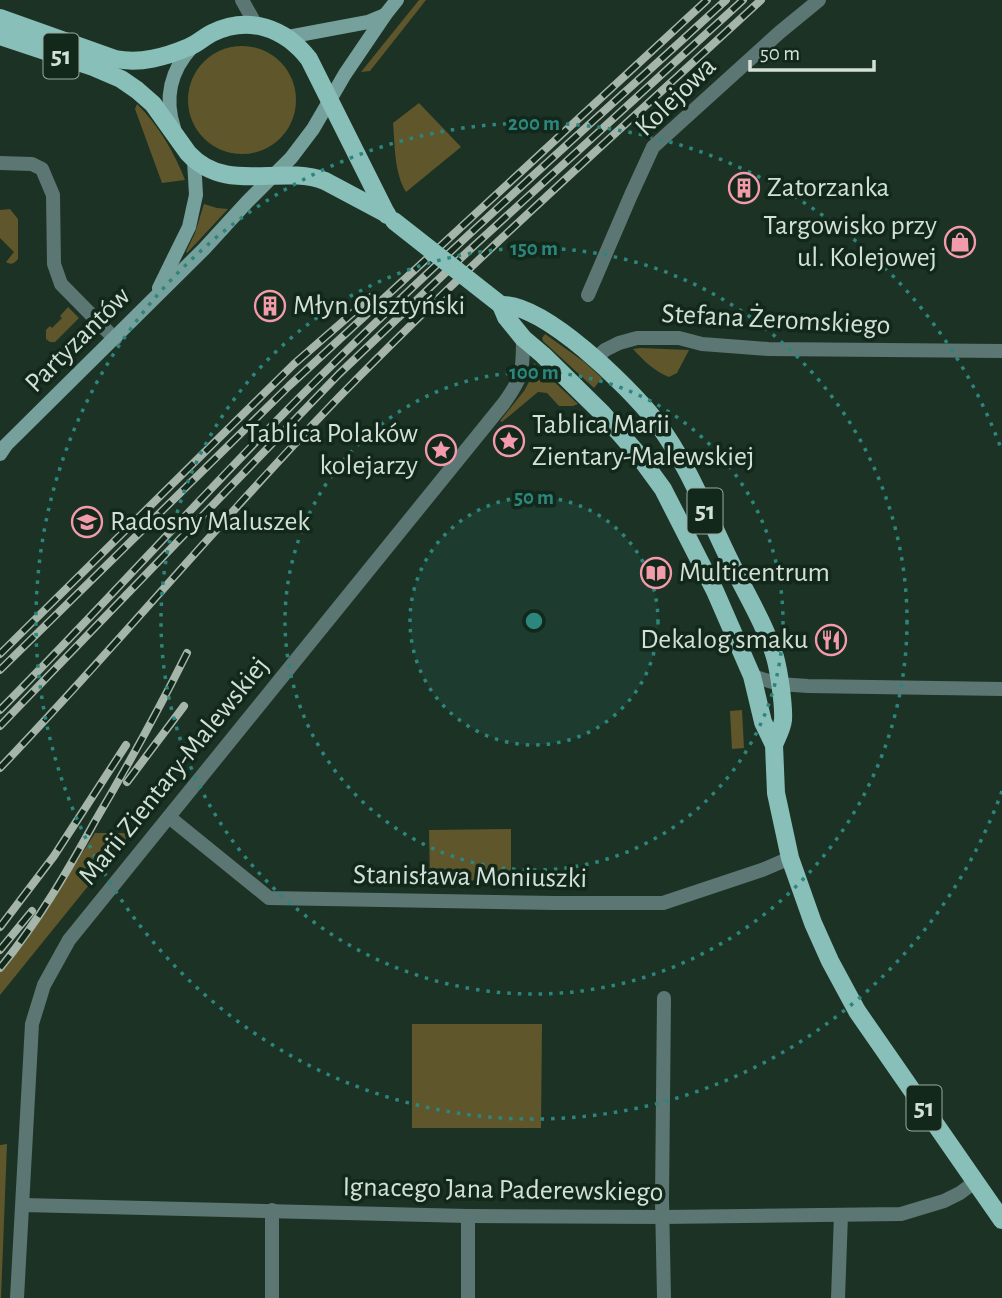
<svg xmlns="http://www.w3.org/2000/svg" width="1002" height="1298" font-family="'Alegreya Sans',sans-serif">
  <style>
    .green { fill: #5f562c }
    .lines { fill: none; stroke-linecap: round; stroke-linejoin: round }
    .street { stroke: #5c7673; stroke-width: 14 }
    .secondary { stroke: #75a09b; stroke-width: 14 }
    .primary { stroke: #88c0b9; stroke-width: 18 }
    .rail-casing { stroke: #a5b5aa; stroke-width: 8 }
    .rail { stroke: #12281b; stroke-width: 5; stroke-dasharray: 16; stroke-linecap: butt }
    .primary-bridge { stroke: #88c0b9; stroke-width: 18 }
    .ring { fill: none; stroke: #2c867e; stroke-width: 3.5; stroke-dasharray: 3.5 7 }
    .labels { text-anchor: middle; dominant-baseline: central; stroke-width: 7; stroke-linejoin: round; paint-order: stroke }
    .shield { fill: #12281b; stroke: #99a99f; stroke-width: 2 }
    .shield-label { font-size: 26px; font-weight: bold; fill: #d3e0d7 }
    .street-label { font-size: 28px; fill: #d3e0d7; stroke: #12281b }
    .poi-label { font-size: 28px; fill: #d3e0d7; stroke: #12281b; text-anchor: start }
    .centre { fill: #2c867e; stroke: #12281b; stroke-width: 3.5 }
    .ring-label { font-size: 21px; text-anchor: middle; font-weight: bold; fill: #2c867e; stroke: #12281b; stroke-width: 7; stroke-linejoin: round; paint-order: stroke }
  </style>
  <rect width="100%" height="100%" fill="#1c3224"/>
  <!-- green -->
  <g class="green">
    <path d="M419 0H426L370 71 361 72Z"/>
    <circle cx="242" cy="100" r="54"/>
    <path d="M419 103 461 147 406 192C394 173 395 145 393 123Z"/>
    <path d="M137 104C158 124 175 154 185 180L162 183 135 109Z"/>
    <path d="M204 204 217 208 228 209 187 253 186 252 195 233Z"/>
    <path d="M10 209 18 219V259C14 264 11 265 6 262L14 252 0 238V210Z"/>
    <path d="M68 307 79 318 55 342H50L46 339V330L50 326 52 328 62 318 60 316Z"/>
    <path d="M545 334 583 361 602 378 594 388 543 341 542 338Z"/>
    <path d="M640 348 689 350 677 373 669 377C655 372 643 360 633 349Z"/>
    <path d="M534 363 578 404 573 406H559L547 393 538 392 502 422 500 421 524 391 529 382Z"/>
    <path d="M742 710 744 748 732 749 730 711Z"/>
    <path d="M511 829V880L430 881 429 830Z"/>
    <path d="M95 833H131L0 995V973L28 938Z"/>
    <path d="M412 1024H542L541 1128H412Z"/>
    <path d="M7 1144 1 1298H0V1145Z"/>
  </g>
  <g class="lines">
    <!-- street -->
    <g class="street">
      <path d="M242 0 256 25"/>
      <path d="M0 163 32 164 42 169 53 195 54 264 61 284 115 339"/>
      <path d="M588 295 631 195 653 147 780 32 819 0"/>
      <path d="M596 358 605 350 619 343 637 338H679L702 344 768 349 1002 351"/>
      <path d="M752 676 779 684 808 686 1002 689"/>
      <path d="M169 817 269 898 555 903H663L762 870 790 858"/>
      <path d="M23 1205 468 1216 663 1217 901 1214 944 1201 960 1193 976 1181"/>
      <path d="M468 1216V1298"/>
      <path d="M17 1298 32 1024 44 985 69 940 504 403C523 376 523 372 523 338"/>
      <path d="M272 1298V1210"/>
      <path d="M664 1298 662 1200 664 998"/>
      <path d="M838 1298 841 1215"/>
    </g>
    <!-- secondary -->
    <g class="secondary">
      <path d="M288 37 368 22 385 15"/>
      <path d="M174 128C164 98 171 70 192 47"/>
      <path d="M159 288 189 227 196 195 194 160"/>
      <path d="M0 454 6 445 204 249 247 202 291 158 313 129 345 74 385 15 397 0"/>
    </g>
    <!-- primary -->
    <g class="primary">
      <path d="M0 18 115 59C141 64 165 57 189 47 197 44 204 37 212 33 249 15 285 28 309 59L387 215"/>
      <path d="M0 36 93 67 121 79 137 90 153 104 188 153C226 195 280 164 325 181L387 214"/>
      <path d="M774 745C777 737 782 729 783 720 784 706 779 671 775 657 765 624 745 592 730 561 707 514 687 462 655 420 629 387 544 303 501 305L506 317 523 338 543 355 602 413 636 452 663 489 715 591 752 676 763 722 774 745 776 793 790 858 813 923 830 961 857 1011 1002 1220"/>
    </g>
    <!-- rail casing -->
    <g class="rail-casing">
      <g id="rail">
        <path d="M0 654 294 364 371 297"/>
        <path d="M0 670 289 386 707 0"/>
        <path d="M0 710C112 597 217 478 330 367 458 241 593 122 726 0"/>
        <path d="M0 726 339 374 463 256 743 0"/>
        <path d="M0 768C118 645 226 513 345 391 478 255 621 129 761 0"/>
        <path d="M127 782 184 706"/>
        <path d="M0 927 54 856 126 745"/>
        <path d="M0 950 32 911"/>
        <path d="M0 968C37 923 66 874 94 823 127 767 158 711 187 653"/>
      </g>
    </g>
    <!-- rail -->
    <use href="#rail" class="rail"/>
    <!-- primary-bridge -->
    <path class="primary-bridge" d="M394 221 501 305"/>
  </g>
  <!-- distance rings -->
  <circle cx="534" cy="621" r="124" fill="#2c867e" fill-opacity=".12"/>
  <g class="ring">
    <circle cx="534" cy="621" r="124"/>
    <circle cx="534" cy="621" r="249"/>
    <circle cx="534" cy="621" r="373"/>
    <path d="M1002 791A498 498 0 1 1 1002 451"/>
  </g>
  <!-- icons -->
  <defs>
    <g id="building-ring" transform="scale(1.575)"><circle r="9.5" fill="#12281b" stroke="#f39aab" stroke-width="1.5"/><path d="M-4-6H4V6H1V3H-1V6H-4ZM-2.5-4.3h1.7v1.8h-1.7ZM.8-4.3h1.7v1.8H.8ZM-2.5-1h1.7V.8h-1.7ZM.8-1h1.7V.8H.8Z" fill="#f39aab"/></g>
    <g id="shop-ring" transform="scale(1.575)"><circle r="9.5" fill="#12281b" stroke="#f39aab" stroke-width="1.5"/><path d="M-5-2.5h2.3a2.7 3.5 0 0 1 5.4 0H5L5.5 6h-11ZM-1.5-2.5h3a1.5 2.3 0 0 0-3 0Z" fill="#f39aab"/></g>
    <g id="sight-ring" transform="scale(1.575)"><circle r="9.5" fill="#12281b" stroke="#f39aab" stroke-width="1.5"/><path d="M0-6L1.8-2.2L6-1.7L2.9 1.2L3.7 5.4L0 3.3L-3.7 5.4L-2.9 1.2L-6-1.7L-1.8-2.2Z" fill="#f39aab"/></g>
    <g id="school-ring" transform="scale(1.575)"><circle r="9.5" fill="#12281b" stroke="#f39aab" stroke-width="1.5"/><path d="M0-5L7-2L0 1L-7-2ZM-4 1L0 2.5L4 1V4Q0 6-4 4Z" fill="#f39aab"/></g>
    <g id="library-ring" transform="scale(1.575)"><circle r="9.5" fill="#12281b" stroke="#f39aab" stroke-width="1.5"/><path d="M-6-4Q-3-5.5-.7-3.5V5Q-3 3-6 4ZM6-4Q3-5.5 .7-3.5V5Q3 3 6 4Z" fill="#f39aab"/></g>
    <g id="restaurant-ring" transform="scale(1.575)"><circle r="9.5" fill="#12281b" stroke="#f39aab" stroke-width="1.5"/><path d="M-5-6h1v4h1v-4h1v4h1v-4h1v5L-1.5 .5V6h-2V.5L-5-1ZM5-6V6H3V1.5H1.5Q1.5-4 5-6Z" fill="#f39aab"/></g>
  </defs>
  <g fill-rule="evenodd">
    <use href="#building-ring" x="744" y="188"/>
    <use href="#shop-ring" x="960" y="242"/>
    <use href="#building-ring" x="270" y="306"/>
    <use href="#sight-ring" x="509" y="441"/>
    <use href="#sight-ring" x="441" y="450"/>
    <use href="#school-ring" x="87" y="522"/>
    <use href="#library-ring" x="656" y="573"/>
    <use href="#restaurant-ring" x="831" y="640"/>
  </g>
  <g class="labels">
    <!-- shield labels -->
    <g class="shield">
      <rect x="43.5" y="33.5" width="35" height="45" rx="5"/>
      <rect x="687.5" y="488.5" width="35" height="45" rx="5"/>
      <rect x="906.5" y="1085.5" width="35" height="45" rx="5"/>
    </g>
    <g class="shield-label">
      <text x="61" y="56">51</text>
      <text x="705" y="511">51</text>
      <text x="924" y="1108">51</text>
    </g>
    <!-- street labels -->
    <g class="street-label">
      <text transform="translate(676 97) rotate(-44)">Kolejowa</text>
      <text transform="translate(776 320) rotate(3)">Stefana Żeromskiego</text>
      <text transform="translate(78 340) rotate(-45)">Partyzantów</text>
      <text transform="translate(174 771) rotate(-51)">Marii Zientary-Malewskiej</text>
      <text transform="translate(470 877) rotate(1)">Stanisława Moniuszki</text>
      <text transform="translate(503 1190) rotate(1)">Ignacego Jana Paderewskiego</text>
    </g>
    <!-- poi labels -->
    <g class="poi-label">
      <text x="767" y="188">Zatorzanka</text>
      <text x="937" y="226" text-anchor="end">Targowisko przy<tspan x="937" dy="32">ul. Kolejowej</tspan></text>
      <text x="293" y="306">Młyn Olsztyński</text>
      <text x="532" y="425">Tablica Marii<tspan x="532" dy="32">Zientary-Malewskiej</tspan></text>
      <text x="418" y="434" text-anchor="end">Tablica Polaków<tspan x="418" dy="32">kolejarzy</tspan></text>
      <text x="110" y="522">Radosny Maluszek</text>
      <text x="679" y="573">Multicentrum</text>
      <text x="808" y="640" text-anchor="end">Dekalog smaku</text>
    </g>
  </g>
  <circle cx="534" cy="621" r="10" class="centre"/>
  <g class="ring-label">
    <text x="534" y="130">200 m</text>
    <text x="534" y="255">150 m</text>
    <text x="534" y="379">100 m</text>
    <text x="534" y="504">50 m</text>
  </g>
  <!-- scale -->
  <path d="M750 60v10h124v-10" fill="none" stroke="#d3e0d7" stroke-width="3.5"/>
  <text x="760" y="60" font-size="21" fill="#d3e0d7" stroke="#12281b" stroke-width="5" paint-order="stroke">50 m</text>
</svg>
